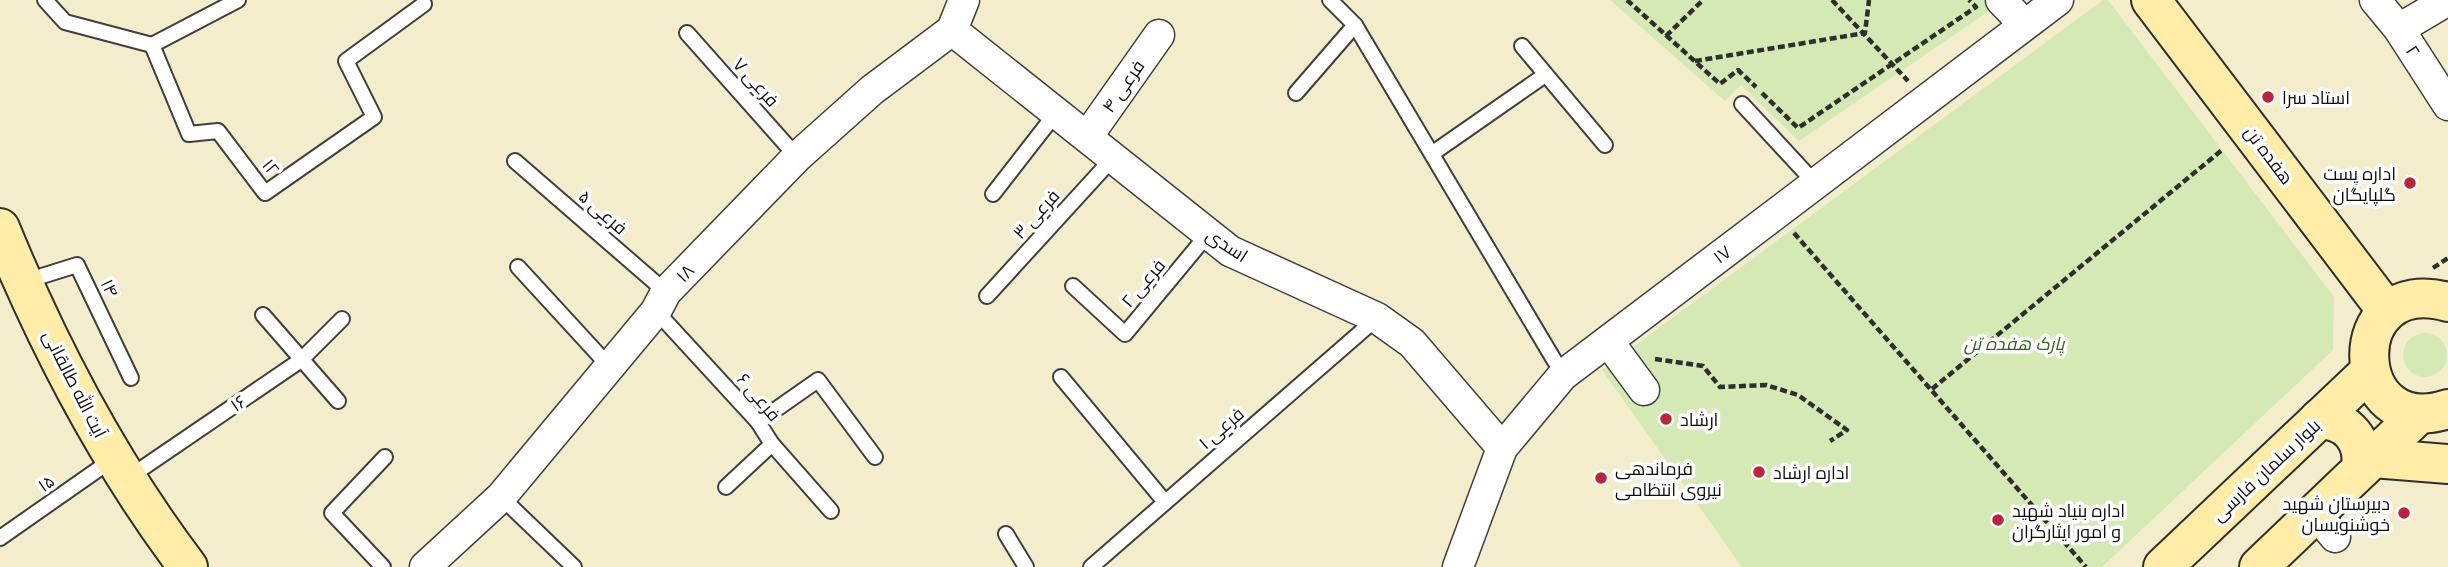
<svg xmlns="http://www.w3.org/2000/svg" width="2448" height="567" font-family="'Source Serif 4',Cairo,serif">
  <style>
    .farmland { fill: #f4edcb }
    .green { fill: #d5e9b5 }
    .lines { fill: none; stroke-linecap: round; stroke-linejoin: round }
    .service-casing { stroke: #3f3f3f; stroke-width: 18 }
    .minor-casing { stroke: #3f3f3f; stroke-width: 33 }
    .secondary-casing { stroke: #2e2e2e; stroke-width: 42 }
    .path { stroke: #2e2e2e; stroke-width: 4.5; stroke-dasharray: 7 3.5; stroke-linecap: butt }
    .service { stroke: #fff; stroke-width: 14 }
    .minor { stroke: #fff; stroke-width: 30 }
    .secondary { stroke: #ffeca6; stroke-width: 38 }
    .poi-dot { fill: #bc243b; stroke: #fff; stroke-width: 2.5 }
    .labels { text-anchor: middle; dominant-baseline: central; stroke-width: 7; stroke-linejoin: round; paint-order: stroke }
    .street-label { font-size: 18px; fill: #0c0c0c; stroke: #fff }
    .poi-label { font-size: 18px; fill: #0c0c0c; stroke: #fff; text-anchor: start }
    .park-label { font-size: 18px; font-style: italic; fill: #33631c; stroke: #fff }
  </style>
  <rect width="100%" height="100%" fill="#fff9eb"/>
  <!-- farmland -->
  <rect class="farmland" x="0" y="0" width="2448" height="567"/>
  <!-- green -->
  <g class="green">
    <path d="M1610 0H1983L1992 9 1799 141 1741 85 1725 101Z"/>
    <path d="M2103 0H2108L2334 297 2333 350 2102 567H1742L1602 370Z"/>
    <circle cx="2425" cy="355" r="22"/>
  </g>
  <g class="lines">
    <!-- service casing -->
    <g class="service-casing">
      <g id="service">
        <path d="M45 0 65 22 152 45 189 134 218 131 265 193 374 117 346 61 424 4"/>
        <path d="M1330 0 1355 25 1563 375"/>
        <path d="M687 33 797 157"/>
        <path d="M152 45 238 0"/>
        <path d="M1522 46 1605 145"/>
        <path d="M1296 93 1355 25"/>
        <path d="M1742 104 1815 183"/>
        <path d="M1433 153 1545 75"/>
        <path d="M515 161 666 292"/>
        <path d="M993 194 1056 113"/>
        <path d="M518 267 608 365"/>
        <path d="M26 281 77 265 131 378"/>
        <path d="M1073 286 1125 334 1208 234"/>
        <path d="M987 296 1113 158"/>
        <path d="M656 311 758 422 772 444 831 511"/>
        <path d="M263 315 338 401"/>
        <path d="M1061 377 1165 502"/>
        <path d="M758 422 818 380 875 457"/>
        <path d="M128 478 301 360 342 319"/>
        <path d="M726 487 772 444"/>
        <path d="M501 497 574 567"/>
        <path d="M1006 534 1026 567"/>
        <path d="M0 538 113 459"/>
        <path d="M383 567 332 513 385 457"/>
        <path d="M1091 567 1377 318"/>
      </g>
    </g>
    <!-- minor casing -->
    <g class="minor-casing">
      <g id="minor">
        <path d="M2001 0 2024 24"/>
        <path d="M2375 0 2399 29 2448 105"/>
        <path d="M2399 29 2448 0"/>
        <path d="M952 30 1230 251 1377 318 1412 343 1502 448"/>
        <path d="M1087 137 1159 35"/>
        <path d="M1608 341 1644 390"/>
        <path d="M2315 513 2335 537"/>
        <path d="M425 567 501 497 656 311 666 292 797 157 872 90 952 30 964 0"/>
        <path d="M1458 567 1502 448 1563 375 2058 0"/>
      </g>
    </g>
    <!-- secondary casing -->
    <g class="secondary-casing">
      <g id="secondary">
        <path d="M2151 0 2387 311"/>
        <path d="M0 228C49 348 110 464 188 567"/>
        <path d="M2448 302C2339 272 2347 443 2448 409"/>
        <path d="M2319 419C2348 420 2365 440 2361 469"/>
        <path d="M2373 458 2448 464"/>
        <path d="M2163 567 2369 372"/>
        <path d="M2259 567 2419 414"/>
      </g>
    </g>
    <!-- path -->
    <g class="path">
      <path d="M1627 0 1720 84 1738 70 1756 87"/>
      <path d="M1832 0 1908 81"/>
      <path d="M1666 36 1703 0"/>
      <path d="M1695 61 1865 33 1869 0"/>
      <path d="M1762 93 1798 128 1976 7 1969 0"/>
      <path d="M1794 233 2086 567"/>
      <path d="M2433 268 2448 258"/>
      <path d="M1655 359 1703 366 1720 387 1766 385 1798 395 1847 430 1830 441"/>
      <path d="M1932 389 2222 150"/>
    </g>
    <!-- service -->
    <use href="#service" class="service"/>
    <!-- minor -->
    <use href="#minor" class="minor"/>
    <!-- secondary -->
    <use href="#secondary" class="secondary"/>
  </g>
  <!-- markers -->
  <g class="poi-dot">
    <circle cx="2268" cy="97" r="7"/>
    <circle cx="2410" cy="183" r="7"/>
    <circle cx="1666" cy="419" r="7"/>
    <circle cx="1759" cy="472" r="7"/>
    <circle cx="1601" cy="478" r="7"/>
    <circle cx="2404" cy="513" r="7"/>
    <circle cx="1998" cy="520" r="7"/>
  </g>
  <g class="labels">
    <!-- street labels -->
    <g class="street-label">
      <text transform="translate(2413 51) rotate(57)">۲</text>
      <text transform="translate(756 82) rotate(48)">فرعی ۷</text>
      <text transform="translate(1123 86) rotate(-55)">فرعی ۴</text>
      <text transform="translate(2269 155) rotate(53)">هفده تن</text>
      <text transform="translate(271 167) rotate(51)">۱۲</text>
      <text transform="translate(603 212) rotate(41)">فرعی ۵</text>
      <text transform="translate(1036 214) rotate(-48)">فرعی ۳</text>
      <text transform="translate(1227 245) rotate(33)">اسدی</text>
      <text transform="translate(1722 254) rotate(-37)">۱۷</text>
      <text transform="translate(685 273) rotate(-46)">۱۸</text>
      <text transform="translate(1143 283) rotate(-50)">فرعی ۲</text>
      <text transform="translate(110 288) rotate(64)">۱۴</text>
      <text transform="translate(75 384) rotate(63)">آیت الله طالقانی</text>
      <text transform="translate(759 397) rotate(50)">فرعی ۶</text>
      <text transform="translate(238 403) rotate(-34)">۱۶</text>
      <text transform="translate(1221 428) rotate(-41)">فرعی ۱</text>
      <text transform="translate(2266 470) rotate(-43)">بلوار سلمان فارسی</text>
      <text transform="translate(46 483) rotate(-35)">۱۵</text>
    </g>
    <!-- poi labels -->
    <g class="poi-label">
      <text x="2282" y="97">استاد سرا</text>
      <text x="2396" y="173" text-anchor="end">اداره پست<tspan x="2396" dy="21">گلپایگان</tspan></text>
      <text x="1680" y="419">ارشاد</text>
      <text x="1615" y="468">فرماندهی<tspan x="1615" dy="21">نیروی انتظامی</tspan></text>
      <text x="1773" y="472">اداره ارشاد</text>
      <text x="2390" y="503" text-anchor="end">دبیرستان شهید<tspan x="2390" dy="21">خوشنویسان</tspan></text>
      <text x="2012" y="510">اداره بنیاد شهید<tspan x="2012" dy="21">و امور ایثارگران</tspan></text>
    </g>
    <!-- park labels -->
    <g class="park-label">
      <text x="2014" y="343">پارک هفده تن</text>
    </g>
  </g>
</svg>
